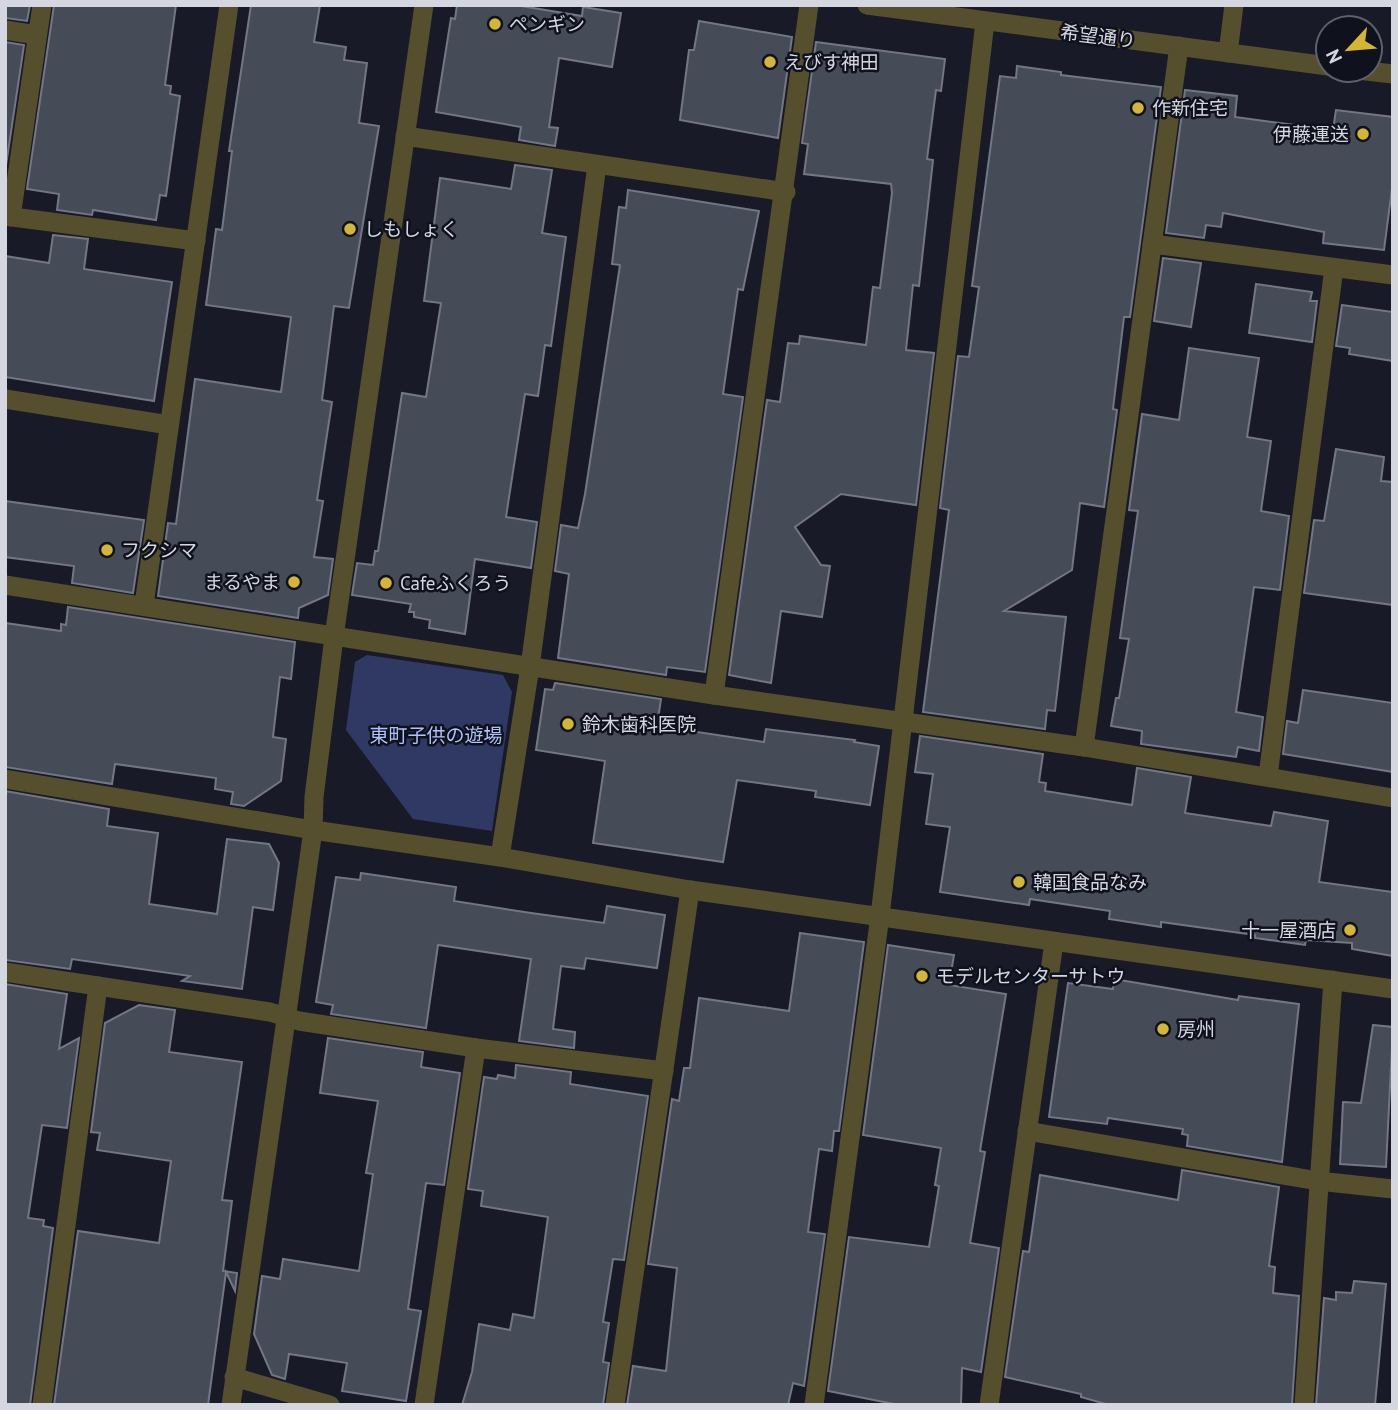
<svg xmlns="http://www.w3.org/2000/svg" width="1398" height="1410" font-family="'PT Sans','Noto Sans JP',sans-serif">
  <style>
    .green { fill: #2f3964 }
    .building { fill: #464b58; stroke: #727685; stroke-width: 2 }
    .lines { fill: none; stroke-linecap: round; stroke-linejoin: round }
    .minor { stroke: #564f2e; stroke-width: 19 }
    .tertiary { stroke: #564f2e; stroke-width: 19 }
    .poi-dot { fill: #d3b635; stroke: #0f121d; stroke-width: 2.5 }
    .labels { text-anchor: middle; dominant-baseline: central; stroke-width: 5; stroke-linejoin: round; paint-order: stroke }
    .poi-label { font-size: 19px; fill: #d4d7df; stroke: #0f121d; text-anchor: start }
    .street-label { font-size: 19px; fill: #d4d7df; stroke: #0f121d }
    .park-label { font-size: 19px; fill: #b0c1fb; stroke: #0f121d }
  </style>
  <rect width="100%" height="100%" fill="#181b27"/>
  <!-- green -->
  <path class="green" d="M367 655 503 675 512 692 492 831 413 819 346 730 355 662Z"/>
  <!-- building -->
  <g class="building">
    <path d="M5 5H30L27 21 5 18Z"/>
    <path d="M54 5H176L165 85 171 86 170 94 180 96 166 196 160 195 156 220 93 210 92 215 57 210 59 194 27 189Z"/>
    <path d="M251 5H320L314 42 346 47 344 60 367 63 359 123 379 126 349 308 334 306 322 400 332 402 317 500 323 501 314 557 333 559 328 595 299 608 298 618 158 596 168 523 176 524 195 379 281 392 291 317 206 305 216 229 222 230 232 151H229Z"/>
    <path d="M457 5H515L582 16 583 7 621 13 612 67 559 58 549 127 558 128 555 146 519 140 521 127 436 112 451 18 455 19Z"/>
    <path d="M699 21 792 37 778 138 680 120 689 50H694Z"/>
    <path d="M5 42 24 45 5 172Z"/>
    <path d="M816 42 945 59 941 91 936 90 927 159 933 160 919 286 913 285 906 350 934 353 916 505 841 494 795 527 821 565 830 566 822 617 781 611 771 683 729 675 767 400 780 402 788 343 799 344 800 336 866 345 873 287 880 288 892 193 891 184 804 174 808 144 802 143Z"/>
    <path d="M1017 66 1061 72V75L1161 87 1130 317H1124L1113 409 1117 410 1104 507 1080 503 1072 570 1004 611 1066 617 1055 711 1047 710 1045 729 923 712 949 510 940 508 958 356 969 357 979 287 972 286 1000 76 1016 78Z"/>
    <path d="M1185 90 1237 96 1235 117 1333 130 1336 110 1393 117V181L1384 250 1323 243 1324 232 1223 213 1221 227 1206 225 1204 238 1166 233Z"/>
    <path d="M515 165 552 170 542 233 566 237 551 346 545 345 538 396 525 394 506 517 537 522 531 568 475 559 465 634 429 628 430 620 414 617V612H409L411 604 352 595 357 563 373 565 375 551H378L402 393 426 397 441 303 424 301 440 178 511 189Z"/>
    <path d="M628 190 759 211 743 290 738 289 723 394 743 397 705 672 667 667 666 675 558 658 569 574 555 571 561 525 578 528 585 494 620 265 612 264 619 207 626 208Z"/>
    <path d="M53 235 88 239 84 269 172 282 154 401 5 377V256L49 263Z"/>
    <path d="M1163 258 1201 263 1191 327 1154 321Z"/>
    <path d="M1256 284 1312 292 1310 301H1317L1312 342 1249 333Z"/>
    <path d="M1342 305 1393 312V361L1349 354 1350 348 1336 346Z"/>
    <path d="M1189 348 1259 358 1247 437 1271 441 1261 511 1289 516 1280 590 1254 587 1236 712 1263 717 1259 751 1238 747 1236 757 1141 744 1142 731 1111 726 1116 698H1119L1129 639 1120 638 1138 511 1129 510 1142 414 1179 420Z"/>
    <path d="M1336 449 1384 457 1381 481 1393 482V605L1304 593 1314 520 1324 521Z"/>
    <path d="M5 501 144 520 133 593 72 583 74 566 5 557Z"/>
    <path d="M68 607 295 642 291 679 280 677 273 737 286 739 281 781 244 806 231 804 233 792 215 789 216 778 115 764 112 784 5 767V623L61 631V624L66 625Z"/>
    <path d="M555 683 661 699 657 726 764 742 766 729 855 740 854 742 879 746 870 805 815 797 816 791 737 780 723 862 593 843 605 761 536 750 545 689 553 690Z"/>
    <path d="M1303 690 1393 703V772L1283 754 1287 721 1298 723Z"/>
    <path d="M920 736 1043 754 1039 782 1046 783 1045 791 1132 805 1137 768 1191 777 1185 813 1271 826 1274 812 1328 821 1319 882 1393 892V956L1352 949V943L1306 940 1305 945 1255 938V935L1161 922V927L1109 919 1110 911 1030 899 1029 905 940 892 950 827 926 824 933 774 915 772Z"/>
    <path d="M5 791 109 809 107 826 158 833 149 904 217 914 227 839 269 844 279 863 273 910 253 907 242 989 182 981 190 976 72 959 70 969 5 960Z"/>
    <path d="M361 873 456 887 454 901 531 913 604 923 607 906 665 915 657 968 586 958 584 969 561 966 553 1029 575 1032 574 1048 519 1041 531 959 438 945 426 1028 331 1014 333 1005 316 1002 336 877 360 880Z"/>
    <path d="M800 933 864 942 839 1131H834L832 1151 819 1149 808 1232 825 1234 804 1386 793 1383 788 1405H627L633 1366 666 1371 677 1268 648 1264 672 1099 679 1101 684 1068H690L699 998 789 1011Z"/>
    <path d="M888 945 954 955 949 985 1006 994 980 1151 985 1152 970 1243 999 1248 981 1372 962 1368 961 1405H899L828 1391 849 1237 929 1247 939 1186 935 1185 941 1148 863 1135Z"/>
    <path d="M1114 979 1238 1000 1239 996 1299 1004 1282 1162 1187 1146 1188 1135 1182 1134 1183 1129 1108 1118 1107 1124 1049 1117 1068 983 1113 989Z"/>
    <path d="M5 984 67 994 59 1049 79 1038 67 1128 42 1125 28 1218 44 1220 43 1226 53 1228 30 1405H5Z"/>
    <path d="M139 1005 175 1010 169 1052 242 1062 222 1200 232 1201 223 1271 237 1273 235 1291 226 1272 208 1405H54L78 1231 159 1243 171 1161 97 1150 100 1133 91 1132 105 1023Z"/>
    <path d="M1373 1025 1393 1027 1386 1167 1340 1164 1343 1102 1361 1103Z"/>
    <path d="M328 1038 423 1052 421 1067 460 1073 444 1185 426 1183 408 1309 421 1311 406 1401 342 1391 347 1363 289 1354 285 1379 272 1375 254 1334 262 1276 280 1279 283 1259 359 1271 373 1174 366 1173 378 1101 320 1093Z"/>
    <path d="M516 1065 571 1072 570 1084 648 1096 624 1260 613 1259 603 1322 609 1323 603 1362 609 1363 603 1405H462L472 1372 479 1324 510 1330 513 1314 534 1318 548 1217 481 1206 483 1191 468 1189 484 1077 497 1079 498 1075 515 1078Z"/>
    <path d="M1182 1170 1279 1187 1269 1266 1275 1267 1273 1293 1299 1296 1292 1405H1109L1081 1397V1394L1005 1377 1023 1251 1029 1252 1040 1175 1178 1200Z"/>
    <path d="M1354 1281 1386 1284 1375 1405H1316L1324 1298 1336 1300V1292L1352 1293Z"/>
  </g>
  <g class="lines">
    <!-- minor -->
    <g class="minor">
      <path d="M5 30 37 35"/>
      <path d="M1228 53 1234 5"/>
      <path d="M405 136 786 192"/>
      <path d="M5 216 196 241"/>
      <path d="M11 217 42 5"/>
      <path d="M1152 244 1393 275"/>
      <path d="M5 399 169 425"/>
      <path d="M5 585 714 695 1084 747 1393 798"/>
      <path d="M144 605 229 5"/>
      <path d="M714 695 809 5"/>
      <path d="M1084 747 1179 46"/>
      <path d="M1268 776 1334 268"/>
      <path d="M5 779 313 830 231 1405"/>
      <path d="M500 857 530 667 597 165"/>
      <path d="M5 972 270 1012 299 1021 476 1048 664 1071"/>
      <path d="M1027 1131 1318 1181 1393 1189"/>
      <path d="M234 1377 330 1405"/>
      <path d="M42 1405 98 986"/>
      <path d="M424 1405 476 1048"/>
      <path d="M615 1405 690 890"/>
      <path d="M814 1405 880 916 985 22"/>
      <path d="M989 1405 1054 942"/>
      <path d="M1304 1405 1333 980"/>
    </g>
    <!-- tertiary -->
    <g class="tertiary">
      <path d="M424 5 334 637 314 797 313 830 500 857 690 890 1393 989"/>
      <path d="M867 5 1328 66"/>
      <path d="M1358 70 1393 74"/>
    </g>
  </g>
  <!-- markers -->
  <g class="poi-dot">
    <circle cx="495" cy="24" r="7"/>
    <circle cx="770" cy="62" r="7"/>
    <circle cx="1138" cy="108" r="7"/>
    <circle cx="1363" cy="134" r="7"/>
    <circle cx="350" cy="229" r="7"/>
    <circle cx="107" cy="550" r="7"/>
    <circle cx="294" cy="582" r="7"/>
    <circle cx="386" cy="583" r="7"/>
    <circle cx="568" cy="724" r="7"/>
    <circle cx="1019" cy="882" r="7"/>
    <circle cx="1350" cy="930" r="7"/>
    <circle cx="922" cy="976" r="7"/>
    <circle cx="1163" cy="1029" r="7"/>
  </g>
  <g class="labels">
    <!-- poi labels -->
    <g class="poi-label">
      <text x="509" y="24">ペンギン</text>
      <text x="784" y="62">えびす神田</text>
      <text x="1152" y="108">作新住宅</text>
      <text x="1349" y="134" text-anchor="end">伊藤運送</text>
      <text x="364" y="229">しもしょく</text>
      <text x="121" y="550">フクシマ</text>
      <text x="280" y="582" text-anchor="end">まるやま</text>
      <text x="400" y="583">Cafeふくろう</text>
      <text x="582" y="724">鈴木歯科医院</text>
      <text x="1033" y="882">韓国食品なみ</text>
      <text x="1336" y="930" text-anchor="end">十一屋酒店</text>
      <text x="936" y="976">モデルセンターサトウ</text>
      <text x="1177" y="1029">房州</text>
    </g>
    <!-- street labels -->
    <g class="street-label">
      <text transform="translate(1098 36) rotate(7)">希望通り</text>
    </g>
    <!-- park labels -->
    <g class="park-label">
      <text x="436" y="735">東町子供の遊場</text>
    </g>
  </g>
  <!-- border -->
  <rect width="1398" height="1410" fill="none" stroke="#d4d7df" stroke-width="14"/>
  <!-- north arrow -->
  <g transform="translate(1349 49) rotate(244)"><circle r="33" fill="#0f121d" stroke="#5e616b" stroke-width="2"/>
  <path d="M0-5L12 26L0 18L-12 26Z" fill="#d3b635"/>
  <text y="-10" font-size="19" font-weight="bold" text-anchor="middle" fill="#d4d7df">N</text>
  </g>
</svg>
